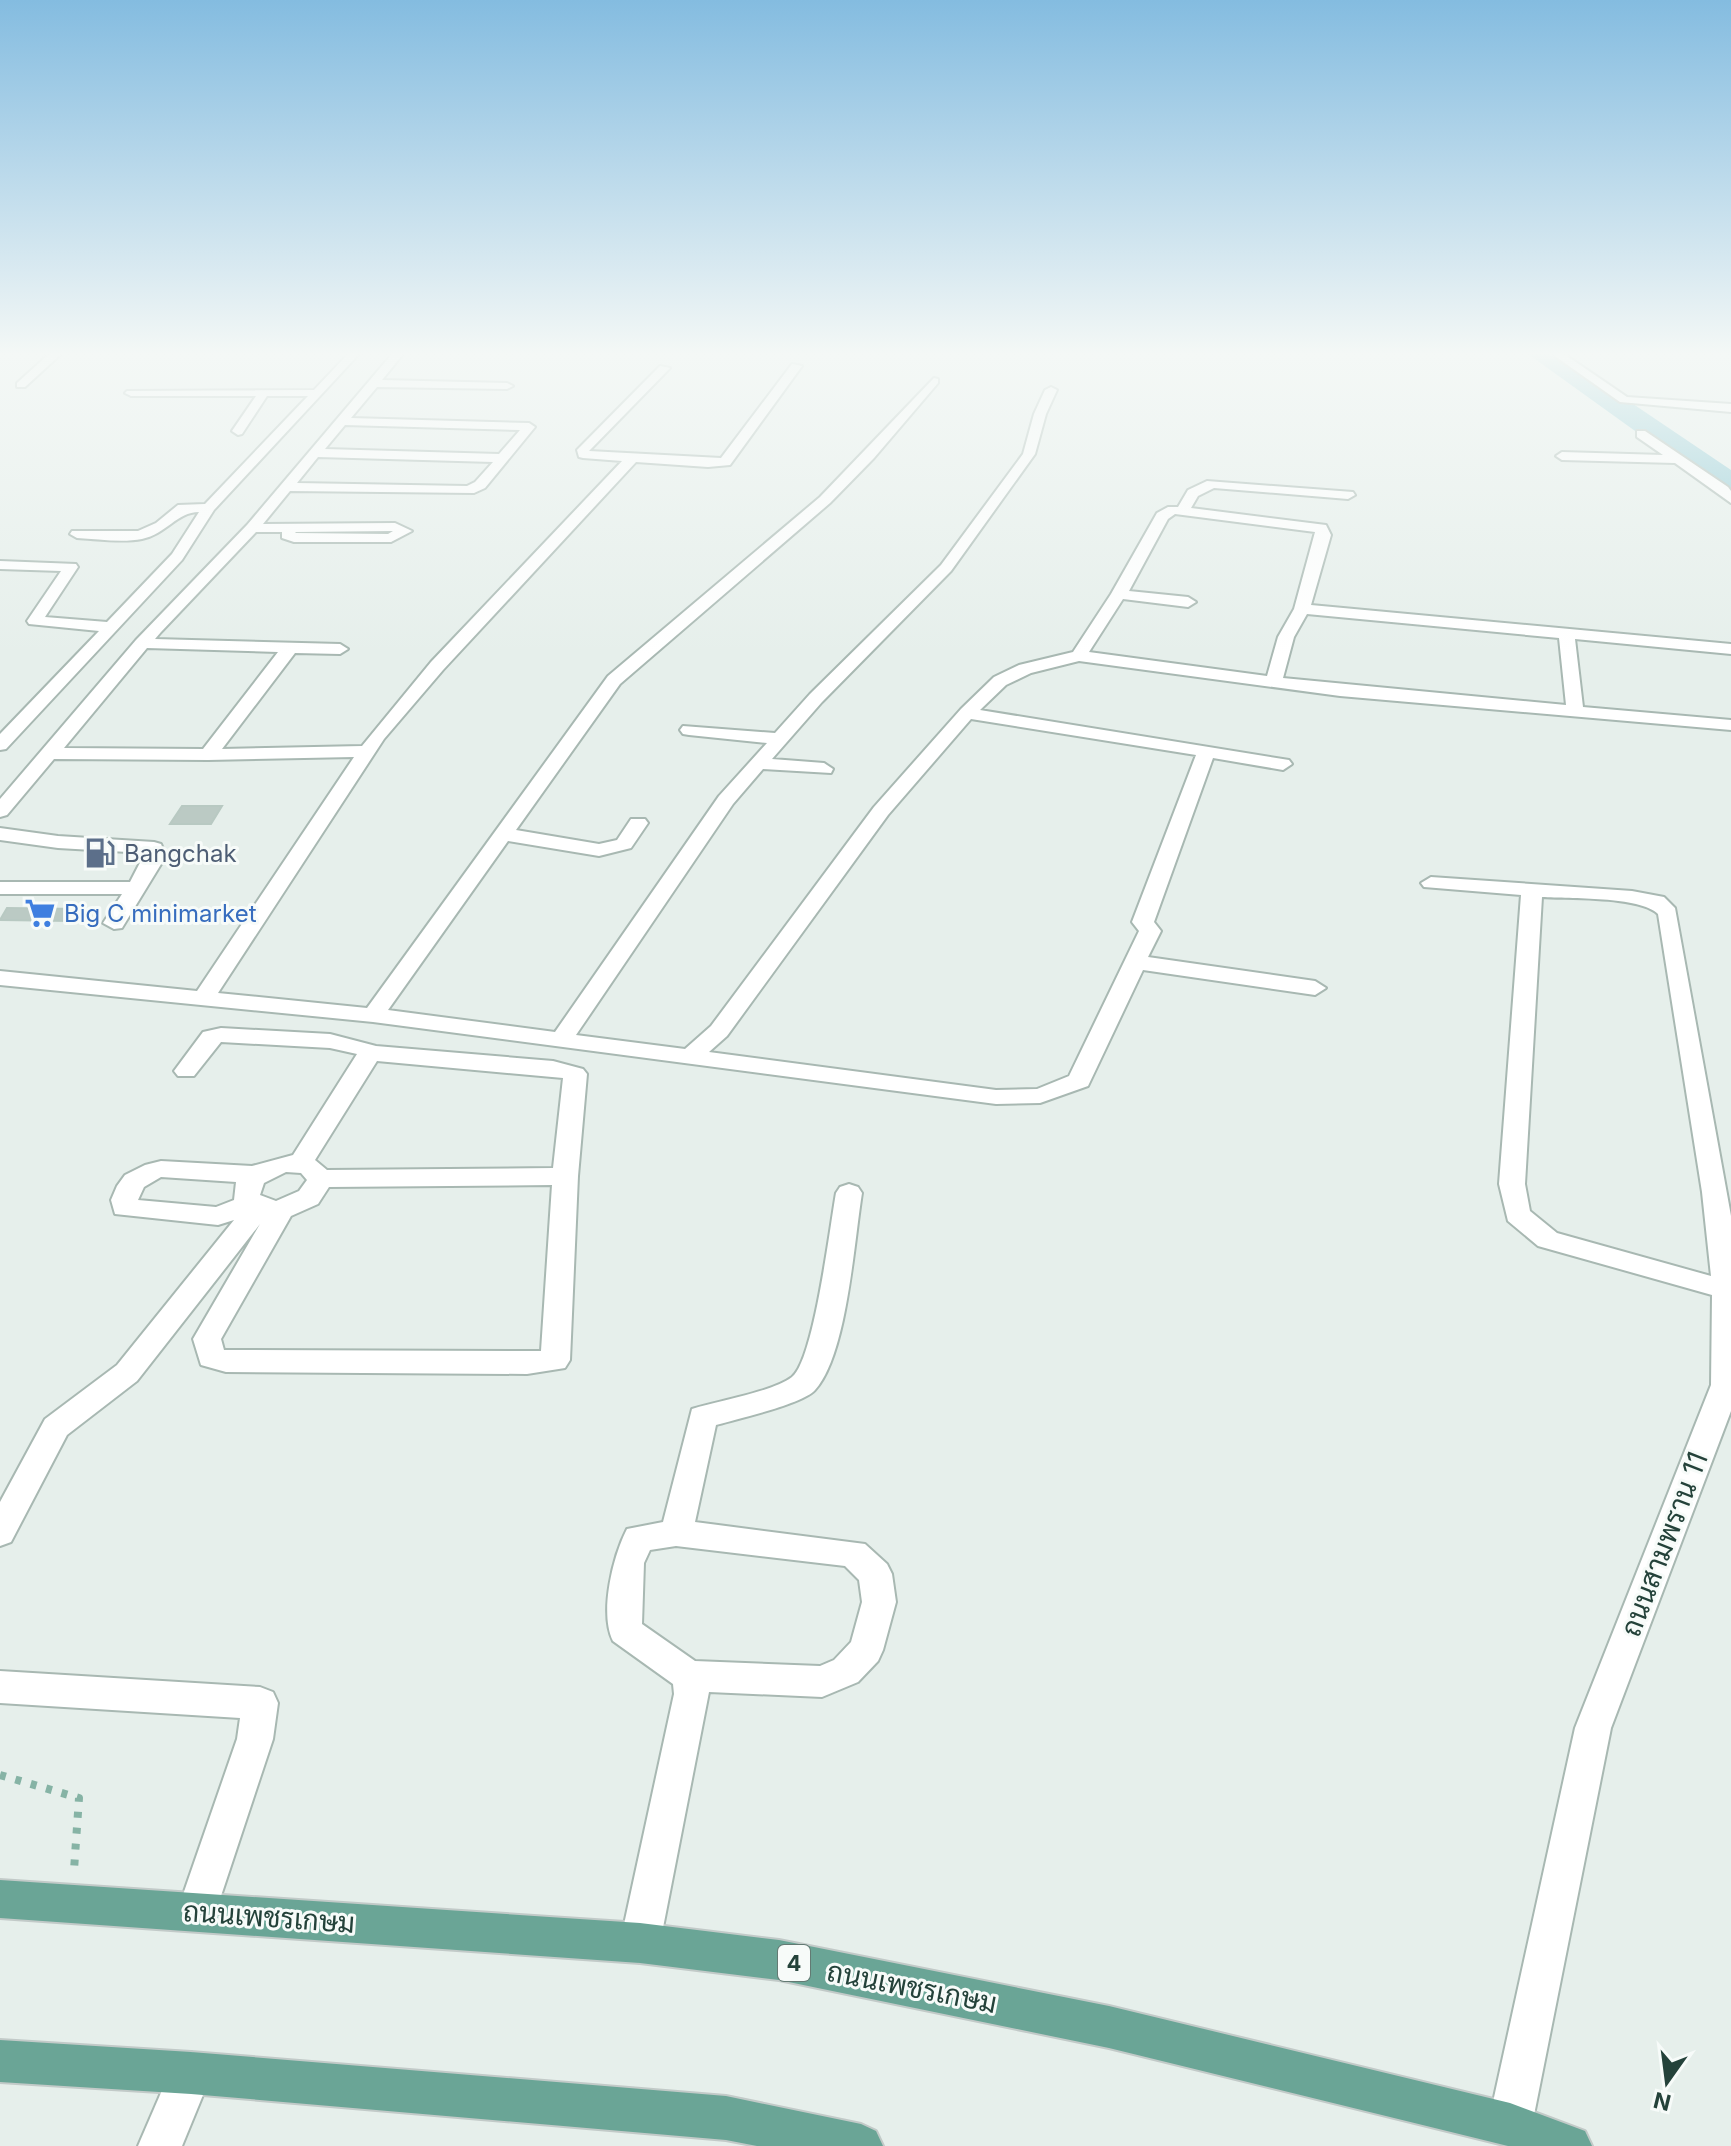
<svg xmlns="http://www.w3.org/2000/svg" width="1731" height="2146" font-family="Inter,Sarabun,sans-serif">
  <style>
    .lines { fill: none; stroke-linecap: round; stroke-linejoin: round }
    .river { fill: #8ec9d4; fill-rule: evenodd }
    .building { fill: #bbcac4; stroke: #b8c9c2; stroke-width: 2 }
    .minor-casing { stroke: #a8b8b2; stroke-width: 4 }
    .major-casing { stroke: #c2cac8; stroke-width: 4 }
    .path { stroke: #86b3a5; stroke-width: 8; stroke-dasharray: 6 10; stroke-linecap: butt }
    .minor { fill: #fff; fill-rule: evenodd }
    .major { fill: #6aa596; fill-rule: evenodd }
    .labels { text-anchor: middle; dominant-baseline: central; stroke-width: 6; stroke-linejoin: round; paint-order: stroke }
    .shield { fill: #f7fbf9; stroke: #637a73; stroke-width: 2 }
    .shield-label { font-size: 22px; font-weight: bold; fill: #24423a }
    .service-label { font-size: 24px; fill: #4e5e75; stroke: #f7fbf9; text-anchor: start }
    .shop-label { font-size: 24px; fill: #366cbe; stroke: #f7fbf9; text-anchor: start }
    .near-street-label { font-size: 28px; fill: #24423a; stroke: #f7fbf9 }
  </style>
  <rect width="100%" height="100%" fill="#e6efeb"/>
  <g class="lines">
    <!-- river -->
    <path class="river" d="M1528 354H1559L1731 470V495L1720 492Z"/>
  </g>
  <!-- building -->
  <g class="building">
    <path d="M182 806H222L211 824H170Z"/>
    <path d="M7 908 80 909 71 921 0 920Z"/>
  </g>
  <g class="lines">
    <!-- minor casing -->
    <g class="minor-casing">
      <g id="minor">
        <path d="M49 354H61L25 387H17V383Z"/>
        <path d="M348 354H359L214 510 182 560 6 749 0 750V734L99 631 29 624 27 621 61 571 0 569V561L76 564 78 567 45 617 107 622 172 554 199 512C177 512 166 534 142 539 122 543 97 539 77 538L70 534 72 531H138L156 523 178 505 205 504 308 396H267L242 434 238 435 232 431 256 396H131L125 393 127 391 314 390Z"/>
        <path d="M392 354H403L382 380 507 383 513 386 507 389 377 387 351 418 529 423 535 427 485 488 474 493 290 491 263 524 395 523 412 531 391 542H294L282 538V532H256L161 632 155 639 340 644 348 649 340 654 295 653 222 749 362 746 431 662 622 461 583 458 579 457 577 450 660 366 670 368 589 451 721 458 792 364 802 366 730 465 708 467 636 462 443 670 384 739 218 993 367 1008 608 676 820 497 934 378 938 379V383L874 458 830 503 620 684 516 830 599 844 617 840 631 819H645L648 823 631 848 599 856 508 841 388 1010 555 1032 719 796 767 743 689 735 683 734 680 730 683 726 775 733 810 694 941 565 1023 454 1034 414 1045 390 1051 387 1057 390 1046 414 1035 454 951 571 822 702 772 759 824 763 833 769 831 773 763 769 733 804 576 1035 685 1049 711 1026 874 807 961 709 994 677 1019 665 1073 652 1111 594 1157 513 1168 507H1178L1188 490 1207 481 1353 492 1355 495 1348 499 1214 488 1198 496 1191 508 1326 525 1331 535 1311 605 1731 644V654L1575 639 1583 707 1731 720V730L1340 696 1079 661 1031 673 1006 685 980 710 1289 760 1292 764 1283 770 1213 758 1154 922 1161 931 1148 957 1315 981 1326 988 1315 995 1143 970 1088 1086 1040 1103 996 1104 373 1022 0 985V971L197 991 354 757 208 760 54 759 7 815 0 817V799L136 640 247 525ZM345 425 520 430 499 454 325 449ZM318 457 493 462 475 482 467 486 297 483ZM1175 514 1315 532 1294 609 1278 637 1267 676 1089 652 1123 599 1188 607 1196 602 1188 597 1129 591 1168 519ZM393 531 388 534 295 533 296 532ZM1307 614 1559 638 1566 705 1283 678 1294 637ZM147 648 278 652 203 749 64 748ZM971 719 1196 755 1132 922 1139 931 1069 1076 1037 1089 996 1090 709 1052 727 1036 888 815Z"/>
        <path d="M1552 354H1564L1627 397 1731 404V412L1620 402Z"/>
        <path d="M1637 431H1645L1728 487 1731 491V503L1675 463 1562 460 1556 456 1562 452 1663 455 1637 437Z"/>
        <path d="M0 828 58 836 154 842 161 844 166 856 122 928 114 929 103 923 122 894H0V882H130L145 853 58 848 0 840Z"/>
        <path d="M1431 877 1632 891 1664 897 1675 908 1731 1216V1411L1611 1728 1532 2125 1525 2140 1511 2146 1495 2140 1488 2125 1575 1728 1711 1385 1712 1295 1538 1246 1508 1221 1499 1184 1521 895 1424 887 1421 883ZM1542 897C1569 899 1640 896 1658 914L1702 1192 1711 1276 1557 1233 1530 1211 1525 1184Z"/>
        <path d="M221 1028 330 1034 376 1046 553 1061 583 1069 587 1074 578 1176 570 1360 565 1368 527 1374 226 1372 201 1365 193 1339 260 1224 137 1381 67 1435 11 1542 0 1546V1502L45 1419 117 1365 234 1220 218 1225 115 1214 111 1200 117 1186 125 1175 145 1165 161 1161 252 1166 293 1155 357 1054 330 1048 221 1042 194 1076H178L174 1071 203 1032ZM377 1061 563 1078 553 1168 327 1170 315 1160ZM286 1172 301 1173 307 1180 299 1191 276 1201 260 1195 264 1183ZM161 1177 236 1182 234 1200 216 1207 138 1200 144 1187ZM552 1185 541 1351 224 1350 221 1339 291 1216 318 1204 329 1187Z"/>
        <path d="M849 1184 858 1187 862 1193C854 1242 847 1355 815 1390 803 1404 737 1419 716 1425L695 1522 865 1544 887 1564 892 1574 896 1602 883 1650 878 1661 858 1682 822 1697 709 1692 660 1943 654 1957 640 1963 626 1957 620 1943 674 1694 673 1684 613 1641C599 1613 613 1556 627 1529L663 1522 692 1409C718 1401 772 1392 792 1377 814 1360 830 1226 836 1193L840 1187ZM676 1546 845 1566 859 1580 862 1602 851 1642 834 1660 820 1666 695 1661 642 1624 644 1563 650 1550Z"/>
        <path d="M0 1671 260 1687 273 1692 278 1703 273 1739 211 1926 197 1931 183 1926 177 1912 237 1739 240 1718 0 1703Z"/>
        <path d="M191 2052 206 2058 212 2073 182 2146H138L176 2058Z"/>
      </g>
    </g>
    <!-- major casing -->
    <g class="major-casing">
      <g id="major">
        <path d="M0 1880 640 1923 779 1940 1109 2006 1510 2103 1585 2131 1592 2146H1508L1109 2048 779 1980 640 1963 0 1918Z"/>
        <path d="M0 2040 191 2052 726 2096 861 2124 876 2131 883 2146H757L726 2140 191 2094 0 2082Z"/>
      </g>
    </g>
    <!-- path -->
    <path class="path" d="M0 1775 79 1798 74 1870"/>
    <!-- minor -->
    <use href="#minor" class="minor"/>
    <!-- major -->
    <use href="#major" class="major"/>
  </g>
  <!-- sky -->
  <linearGradient id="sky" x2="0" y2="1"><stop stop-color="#84bce0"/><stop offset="0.54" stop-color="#f4f8f6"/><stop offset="1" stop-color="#f4f8f6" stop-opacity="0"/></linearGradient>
  <rect width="1731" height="655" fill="url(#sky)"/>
  <!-- icons -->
  <defs>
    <g id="fuel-bare" transform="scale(2.4)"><path d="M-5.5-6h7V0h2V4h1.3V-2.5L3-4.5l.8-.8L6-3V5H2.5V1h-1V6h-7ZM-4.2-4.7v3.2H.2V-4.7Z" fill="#5c6f8a" stroke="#f7fbf9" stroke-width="2.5" paint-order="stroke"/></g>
    <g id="supermarket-bare" transform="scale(2.4)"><path d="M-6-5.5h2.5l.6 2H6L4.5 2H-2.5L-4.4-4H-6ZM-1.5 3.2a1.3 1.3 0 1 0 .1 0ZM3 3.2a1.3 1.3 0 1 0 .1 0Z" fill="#3f7fe0" stroke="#f7fbf9" stroke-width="2.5" paint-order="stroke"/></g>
  </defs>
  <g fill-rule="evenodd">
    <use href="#fuel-bare" x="100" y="853"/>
    <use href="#supermarket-bare" x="40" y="913"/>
  </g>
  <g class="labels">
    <!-- shield labels -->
    <rect class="shield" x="778" y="1945" width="32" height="36" rx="6"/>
    <g class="shield-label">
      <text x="794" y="1963">4</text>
    </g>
    <!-- service labels -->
    <g class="service-label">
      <text x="124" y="853">Bangchak</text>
    </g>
    <!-- shop labels -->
    <g class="shop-label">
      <text x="64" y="913">Big C minimarket</text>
    </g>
    <!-- near-street labels -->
    <g class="near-street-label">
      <text transform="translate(1664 1544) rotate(-69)">ถนนสามพราน 11</text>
      <text transform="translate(269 1917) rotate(4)">ถนนเพชรเกษม</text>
      <text transform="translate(912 1987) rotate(11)">ถนนเพชรเกษม</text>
    </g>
  </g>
  <!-- north arrow -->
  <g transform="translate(1667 2082) rotate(194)" stroke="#f7fbf9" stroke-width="6" paint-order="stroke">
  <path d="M0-6L14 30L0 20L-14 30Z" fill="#24423a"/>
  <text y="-12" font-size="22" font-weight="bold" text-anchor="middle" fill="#24423a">N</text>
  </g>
</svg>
